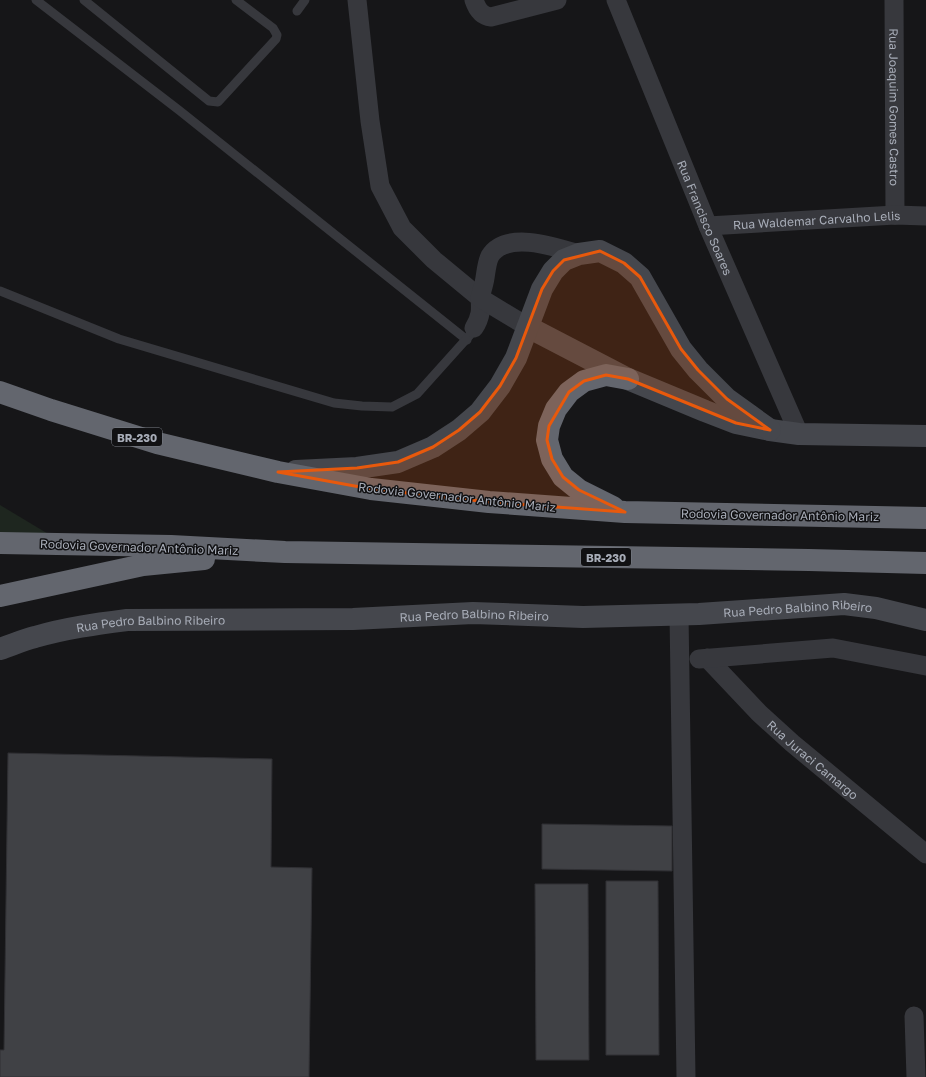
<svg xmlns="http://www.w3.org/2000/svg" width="926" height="1077" font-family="'Golos Text',sans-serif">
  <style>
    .green { fill: #1e261f }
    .building { fill: #404145; stroke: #303034 }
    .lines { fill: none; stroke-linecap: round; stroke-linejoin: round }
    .lane { stroke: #37383d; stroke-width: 9 }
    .street { stroke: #37383d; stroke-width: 19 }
    .secondary { stroke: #45474d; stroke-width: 22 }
    .highway { stroke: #63666e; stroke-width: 22 }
    .marked { fill: #e8590c; fill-opacity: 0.2; stroke: #e8590c; stroke-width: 3; stroke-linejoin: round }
    .labels { text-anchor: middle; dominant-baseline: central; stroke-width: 3; stroke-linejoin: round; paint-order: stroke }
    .shield { fill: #111113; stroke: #7b7e86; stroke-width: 1 }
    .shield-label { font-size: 11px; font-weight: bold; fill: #a8adb8 }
    .street-label { font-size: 12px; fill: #a8adb8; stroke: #111113 }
  </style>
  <rect width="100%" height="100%" fill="#161618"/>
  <!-- green -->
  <path class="green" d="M0 505 50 535 0 534Z"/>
  <!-- building -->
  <g class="building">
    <path d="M8 753 272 759 271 867 312 868 309 1077H0V1050H4Z"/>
    <path d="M542 824 672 826V871L542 869Z"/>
    <path d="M606 881H658L659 1055H606Z"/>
    <path d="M535 884H588L589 1060H536Z"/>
  </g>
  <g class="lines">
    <!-- lane -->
    <g class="lane">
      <path d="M36 0 180 111 467 340"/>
      <path d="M84 0 209 101 218 102 276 39 277 35 273 28 236 0"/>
      <path d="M297 11 305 0"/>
      <path d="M0 291 119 339 334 403 362 406 392 407 417 394 470 335"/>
    </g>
    <!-- street -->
    <g class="street">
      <path d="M357 0 370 121 380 186 402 228 434 260 480 298C481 310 481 317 474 328"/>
      <path d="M474 0C477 9 481 16 491 17L557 0"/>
      <path id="s1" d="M616 0 708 226 799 434"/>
      <path id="s2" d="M894 0 895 215"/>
      <path id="s3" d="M708 226 895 215 926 216"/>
      <path d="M528 327 480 298C481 293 483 288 484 283 486 275 486 264 490 256 506 230 556 247 579 254"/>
      <path d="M679 614 686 1077"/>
      <path id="s4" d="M707 658 759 713 792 743 926 854"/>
      <path d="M699 659 833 648 926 666"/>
      <path d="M914 1016 916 1077"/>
    </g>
    <!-- secondary -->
    <g class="secondary">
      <path d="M528 327 628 379 705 411 736 423 770 430 799 434 926 436"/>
      <path d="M296 471 357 468 398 462 433 447 459 430 480 412 500 386 516 358 542 289 553 271 564 260 579 254 600 251 624 263 640 277 681 349 698 370 727 399 770 430"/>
      <path id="s5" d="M0 649C12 645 23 640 35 637 66 628 96 624 127 620L353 619 473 613 583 617 699 614 844 604 876 608 926 620"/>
    </g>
    <!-- highway -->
    <g class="highway">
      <path d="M0 392 51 410 157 443 278 472 371 489 489 502 625 512 926 518"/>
      <path d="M613 507 579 490 563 477 552 459 547 440 549 426 556 409 569 392 584 381 606 375 628 379"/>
      <path d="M0 543 171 546 285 552 809 560 926 563"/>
      <path d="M0 596 143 565 204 559"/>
    </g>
  </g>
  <!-- marked area -->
  <path class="marked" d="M600 251 624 263 640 277 681 349 698 370 727 399 770 430 736 423 628 379 606 375 584 381 569 392 549 426 547 440 552 459 563 477 579 490 625 512 489 502 371 489 278 472 357 468 398 462 433 447 459 430 480 412 500 386 516 358 542 289 553 271 564 260Z"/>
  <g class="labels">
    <!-- shield labels -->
    <g class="shield">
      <rect x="112" y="428" width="50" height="18" rx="3"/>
      <rect x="581" y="548" width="50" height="18" rx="3"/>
    </g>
    <g class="shield-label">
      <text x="137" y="437">BR-230</text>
      <text x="606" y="557">BR-230</text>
    </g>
    <!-- street labels -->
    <g class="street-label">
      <text stroke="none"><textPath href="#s2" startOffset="107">Rua Joaquim Gomes Castro</textPath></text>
      <text stroke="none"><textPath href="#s1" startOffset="235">Rua Francisco Soares</textPath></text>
      <text stroke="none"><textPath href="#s3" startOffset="109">Rua Waldemar Carvalho Lelis</textPath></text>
      <text transform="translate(457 497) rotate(6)">Rodovia Governador Antônio Mariz</text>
      <text transform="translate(780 515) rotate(1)">Rodovia Governador Antônio Mariz</text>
      <text transform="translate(139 547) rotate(2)">Rodovia Governador Antônio Mariz</text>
      <text stroke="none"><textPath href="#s5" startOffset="802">Rua Pedro Balbino Ribeiro</textPath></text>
      <text stroke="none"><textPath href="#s5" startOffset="478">Rua Pedro Balbino Ribeiro</textPath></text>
      <text stroke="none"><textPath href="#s5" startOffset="154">Rua Pedro Balbino Ribeiro</textPath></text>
      <text stroke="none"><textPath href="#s4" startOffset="147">Rua Juraci Camargo</textPath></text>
    </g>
  </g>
</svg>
